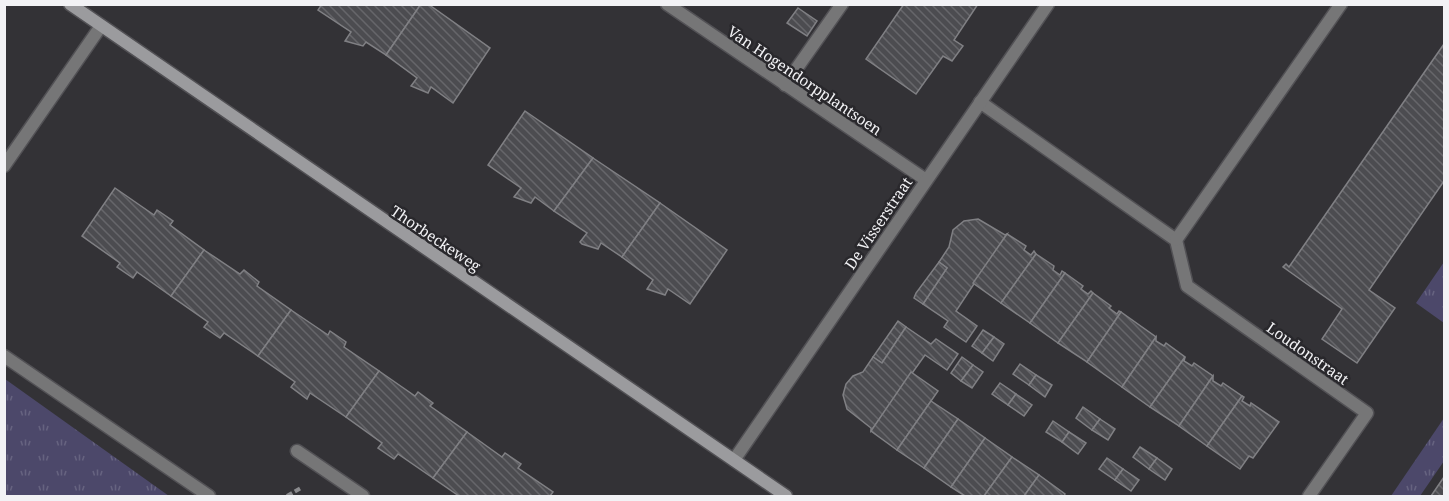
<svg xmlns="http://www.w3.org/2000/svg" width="1449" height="501" font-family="'Noto Serif',serif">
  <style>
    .grass { fill: url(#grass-tufts) }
    .building { fill: url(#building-back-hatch); stroke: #808084; stroke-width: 1.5 }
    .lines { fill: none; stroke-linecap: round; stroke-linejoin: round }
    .lane-casing { stroke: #525155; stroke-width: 15 }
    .street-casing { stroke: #525155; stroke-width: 15 }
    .secondary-casing { stroke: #525155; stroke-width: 15 }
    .path { stroke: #8b8b8e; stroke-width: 4; stroke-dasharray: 6 3; stroke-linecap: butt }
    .lane { stroke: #767677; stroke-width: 12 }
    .street { stroke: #767677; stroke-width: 12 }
    .secondary { stroke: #9b9b9e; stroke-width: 12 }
    .labels { text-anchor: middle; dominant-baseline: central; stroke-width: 5; stroke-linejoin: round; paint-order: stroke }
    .street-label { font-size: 15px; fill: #f2f2f5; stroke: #29282c }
  </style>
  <defs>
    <pattern id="grass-tufts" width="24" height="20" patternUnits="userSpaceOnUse" patternTransform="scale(1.5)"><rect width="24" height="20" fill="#4c486a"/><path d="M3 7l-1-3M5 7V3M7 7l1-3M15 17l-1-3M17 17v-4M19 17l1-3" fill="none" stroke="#666380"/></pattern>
    <pattern id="building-back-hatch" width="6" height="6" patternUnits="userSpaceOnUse" patternTransform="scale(1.5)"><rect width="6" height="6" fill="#4c4c50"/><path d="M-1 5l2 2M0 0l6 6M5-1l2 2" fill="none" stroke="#66666a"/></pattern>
  </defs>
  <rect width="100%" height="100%" fill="#333236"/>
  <!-- grass -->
  <g class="grass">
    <path d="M1444 262V323L1416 303Z"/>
    <path d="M4 379H5L169 496H5Z"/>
    <path d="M1444 418V461L1420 496H1391Z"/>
  </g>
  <!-- building -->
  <g class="building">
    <path d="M322 4H421L386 55 366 42 363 46 345 41 351 32 318 10Z"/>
    <path d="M421 4H428L490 48 453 103 431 87 428 93 411 86 417 78 386 55Z"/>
    <path d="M904 4H978L954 40 963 46 952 61 943 56 916 94 866 59Z"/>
    <path d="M798 8 817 21 807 36 787 23Z"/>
    <path d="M1444 44V181L1369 290 1395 308 1357 363 1322 339 1342 309 1283 267 1286 264 1289 267 1298 254Z"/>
    <path d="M525 111 593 158 554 211 535 197 531 203 514 197 521 188 488 165Z"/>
    <path d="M593 158 660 203 622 257 601 243 598 249 582 244 580 242 587 233 554 211Z"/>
    <path d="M115 188 154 215 157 210 173 221 170 225 204 250 171 296 137 272 133 278 117 267 120 263 82 236Z"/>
    <path d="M660 203 727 250 690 304 668 289 665 295 647 289 653 280 622 257Z"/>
    <path d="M978 219 1005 235 1007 234 956 311 977 326 966 342 944 327 948 321 923 304 947 268 939 262 949 247 953 230 964 221Z"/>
    <path d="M1007 234 1026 246 1024 250 1031 255 1034 251 1036 254 1001 303 973 283Z"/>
    <path d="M204 250 240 274 244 270 259 282 257 286 291 310 258 356 224 333 220 338 204 327 208 322 171 296Z"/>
    <path d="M1036 254 1054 266 1053 270 1060 275 1062 271 1065 273 1030 323 1001 303Z"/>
    <path d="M939 262 947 268 923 304 914 298 916 293Z"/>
    <path d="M1065 273 1083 286 1081 289 1088 294 1091 291 1093 293 1058 343 1030 323Z"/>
    <path d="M1093 293 1111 306 1109 308 1117 314 1119 311 1121 312 1087 362 1058 343Z"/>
    <path d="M291 310 328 335 330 331 346 342 344 347 379 371 346 417 310 393 307 399 291 387 295 382 258 356Z"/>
    <path d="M1121 312 1156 337 1122 387 1087 362Z"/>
    <path d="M898 321 906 327 882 363 873 357Z"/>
    <path d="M906 327 931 344 936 339 958 354 947 370 925 355 871 431V428L847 409 843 395 846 384 853 376 863 372 873 357 882 363Z"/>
    <path d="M983 330 994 337 982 353 972 346Z"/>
    <path d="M994 337 1004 344 993 361 982 353Z"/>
    <path d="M1156 337V341L1164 346 1166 343 1185 357 1150 407 1122 387Z"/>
    <path d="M962 357 973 365 961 381 951 373Z"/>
    <path d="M1185 357 1184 361 1192 366 1194 363 1213 376 1179 426 1150 407Z"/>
    <path d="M1020 364 1036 375 1029 385 1013 374Z"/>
    <path d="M973 365 983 372 972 388 961 381Z"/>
    <path d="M379 371 415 396 418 392 433 403 430 406 467 432 433 478 398 454 394 459 378 448 382 443 346 417Z"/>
    <path d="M911 372 938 391 897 450 871 431Z"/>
    <path d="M1036 375 1052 385 1045 397 1029 385Z"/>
    <path d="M1213 376V381L1221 386 1223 383 1242 396 1207 446 1179 426Z"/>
    <path d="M1000 383 1016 394 1008 405 992 394Z"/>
    <path d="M1016 394 1032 405 1024 416 1008 405Z"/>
    <path d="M1242 396 1244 397 1242 401 1250 406 1251 403 1279 422 1253 458 1249 456 1240 469 1207 446Z"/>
    <path d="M931 401 958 419 924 468 897 450Z"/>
    <path d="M1083 407 1100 419 1092 430 1076 418Z"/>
    <path d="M958 419 985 438 951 487 924 468Z"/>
    <path d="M1100 419 1115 429 1108 440 1092 430Z"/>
    <path d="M1053 421 1069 432 1062 442 1046 432Z"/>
    <path d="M467 432 502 457 505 453 521 464 518 468 553 492 550 496H459L433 478Z"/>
    <path d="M1069 432 1086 443 1078 454 1062 442Z"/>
    <path d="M985 438 1012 457 984 496H965L951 487Z"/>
    <path d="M1140 447 1157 458 1149 469 1133 457Z"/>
    <path d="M1012 457 1039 475 1024 496H984Z"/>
    <path d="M1107 458 1123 469 1115 480 1099 469Z"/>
    <path d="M1157 458 1172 469 1165 480 1149 469Z"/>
    <path d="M1123 469 1139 480 1131 491 1115 480Z"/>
    <path d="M1039 475 1065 494 1064 496H1024Z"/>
    <path d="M1444 477V496H1431Z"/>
  </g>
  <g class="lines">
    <!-- lane casing -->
    <g class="lane-casing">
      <g id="lane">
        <path d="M785 85 842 4"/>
        <path d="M297 451 363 496"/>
      </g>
    </g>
    <!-- street casing -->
    <g class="street-casing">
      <g id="street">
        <path d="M667 4 926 180"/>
        <path d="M980 102 1176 240 1187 286 1367 413 1309 496"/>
        <path d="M4 166 101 26"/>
        <path d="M1176 240 1341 4"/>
        <path d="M4 356 209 496"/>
        <path d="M734 460 1048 4"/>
      </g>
    </g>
    <!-- secondary casing -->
    <g class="secondary-casing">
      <path id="secondary" d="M70 4 786 496"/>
    </g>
    <!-- path -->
    <path class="path" d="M287 496 301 488"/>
    <!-- lane -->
    <use href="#lane" class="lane"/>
    <!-- street -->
    <use href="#street" class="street"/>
    <!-- secondary -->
    <use href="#secondary" class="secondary"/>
  </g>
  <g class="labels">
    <!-- street labels -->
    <g class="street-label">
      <text transform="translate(805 80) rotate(34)">Van Hogendorpplantsoen</text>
      <text transform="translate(878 223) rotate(-56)">De Visserstraat</text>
      <text transform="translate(436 238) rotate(34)">Thorbeckeweg</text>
      <text transform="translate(1308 353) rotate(35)">Loudonstraat</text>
    </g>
  </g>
  <!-- border -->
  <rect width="1449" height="501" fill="none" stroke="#f2f2f5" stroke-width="12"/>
</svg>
